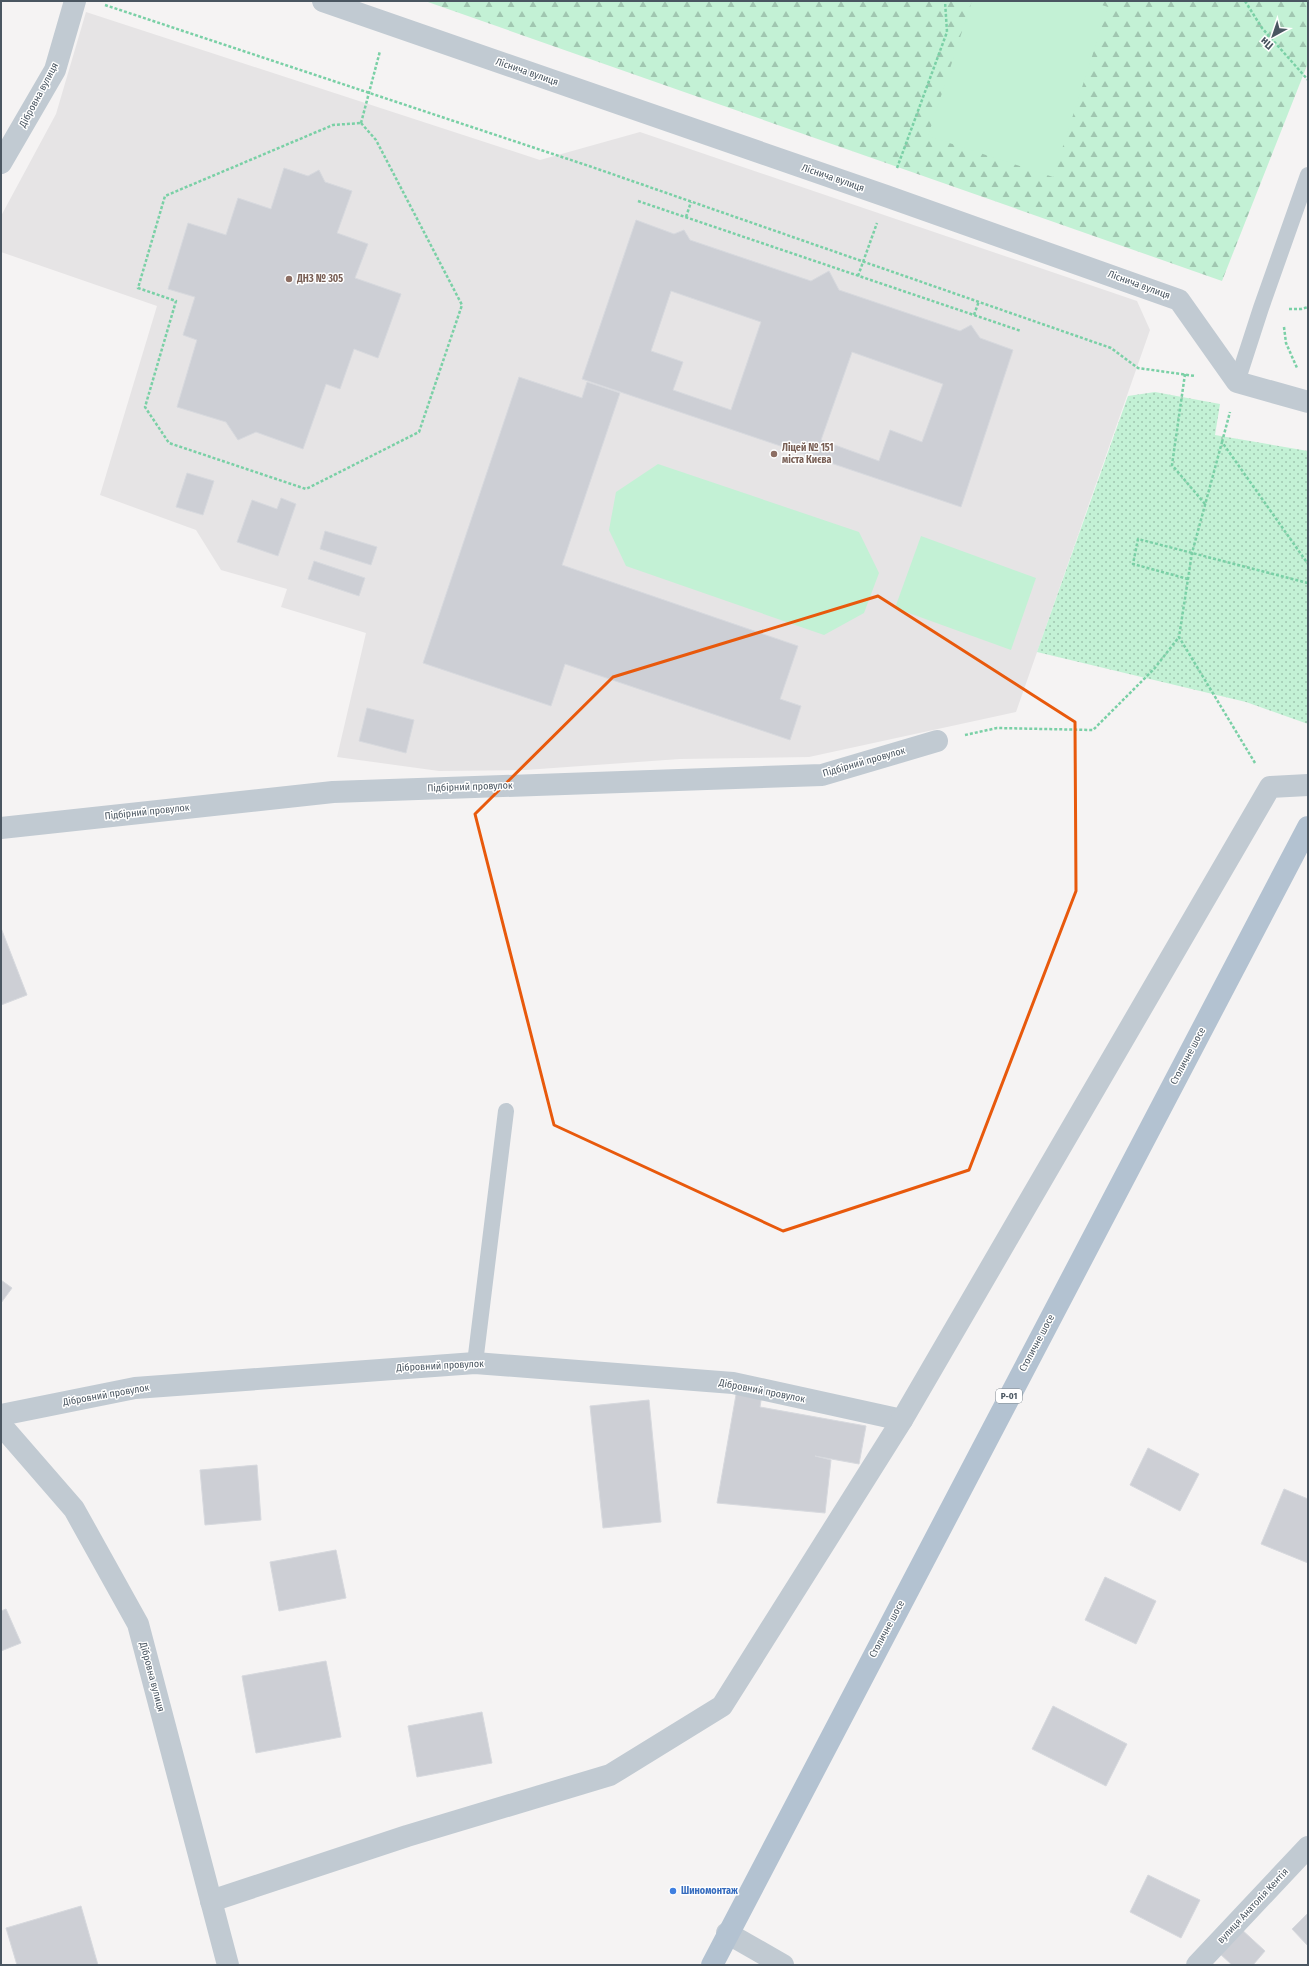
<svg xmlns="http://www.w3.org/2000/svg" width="1309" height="1966" font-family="'Fira Sans Condensed',sans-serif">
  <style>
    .education { fill: #e6e4e5 }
    .grass { fill: url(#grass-dots) }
    .forest { fill: url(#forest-firs) }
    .garden { fill: #c3f1d5 }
    .building { fill: #cdcfd5; stroke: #d7d9de; fill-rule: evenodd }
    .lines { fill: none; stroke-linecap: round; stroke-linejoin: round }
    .path { stroke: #7ad0a6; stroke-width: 2.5; stroke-dasharray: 3 2; stroke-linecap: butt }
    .lane { stroke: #c1cad2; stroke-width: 16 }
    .street { stroke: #c1cad2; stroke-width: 22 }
    .primary { stroke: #b3c2d1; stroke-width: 22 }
    .marked { fill: none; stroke: #e8590c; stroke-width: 3; stroke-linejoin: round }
    .education-dot { fill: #8d6e63; stroke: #fff; stroke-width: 1.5 }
    .shop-dot { fill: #3f7fe0; stroke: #fff; stroke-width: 1.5 }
    .labels { text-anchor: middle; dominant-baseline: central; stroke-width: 3; stroke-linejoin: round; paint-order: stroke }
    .shield { fill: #fff; stroke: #808990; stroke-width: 1 }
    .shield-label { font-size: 9px; font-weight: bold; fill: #4a5661 }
    .street-label { font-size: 10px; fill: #4a5661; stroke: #fff }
    .education-label { font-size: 10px; font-weight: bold; fill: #785e54; stroke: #fff; text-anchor: start }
    .shop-label { font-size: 10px; font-weight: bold; fill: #366cbe; stroke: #fff; text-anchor: start }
  </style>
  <defs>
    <pattern id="grass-dots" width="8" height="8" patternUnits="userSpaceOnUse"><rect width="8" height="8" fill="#c3f1d5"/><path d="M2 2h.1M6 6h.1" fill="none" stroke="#a0c6b0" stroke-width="1.8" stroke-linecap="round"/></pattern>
    <pattern id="forest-firs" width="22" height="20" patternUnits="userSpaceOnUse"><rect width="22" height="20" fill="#c3f1d5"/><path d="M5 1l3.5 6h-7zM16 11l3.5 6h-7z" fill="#a0c6b0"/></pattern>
  </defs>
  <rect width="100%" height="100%" fill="#f5f3f3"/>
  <!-- education -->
  <path class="education" d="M86 12 540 160 640 132 1137 301 1150 330 1016 712 809 757 680 759 525 770 439 771 337 757 366 633 281 607 287 589 221 570 196 530 100 495 157 306 1 252V216L56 114Z"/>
  <!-- grass -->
  <path class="grass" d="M1155 392 1220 404 1215 435 1308 451V724L1246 702 1037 652 1128 396Z"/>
  <!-- forest -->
  <path class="forest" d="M425 1H1308V63L1222 281Z"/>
  <!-- garden -->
  <g class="garden">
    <path d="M972 1H1089L1108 7 1053 177 928 136Z"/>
    <path d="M658 464 859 532 879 573 864 613 824 635 626 566 609 530 616 492Z"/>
    <path d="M921 536 1036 578 1011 650 895 608Z"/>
  </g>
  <!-- building -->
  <g class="building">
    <path d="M284 168 308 176 319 170 325 182 352 191 337 233 368 244 355 278 401 294 378 358 354 349 340 389 326 384 303 449 256 432 238 440 226 422 177 407 197 340 183 335 195 297 168 289 188 223 226 235 238 198 271 209Z"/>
    <path d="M636 220 674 234 684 230 690 240 811 281 829 271 839 290 960 331 971 325 980 338 1013 350 961 507 582 379ZM671 291 761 322 731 410 673 390 683 362 651 351ZM852 352 943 384 922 442 890 430 879 461 821 440Z"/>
    <path d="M519 377 582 398 587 382 620 393 562 565 798 646 780 699 801 706 790 740 565 664 551 706 423 663Z"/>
    <path d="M187 473 214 481 203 515 176 507Z"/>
    <path d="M281 498 296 504 278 556 237 542 252 500 277 509Z"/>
    <path d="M325 531 377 547 371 565 320 549Z"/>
    <path d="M314 561 365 578 359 596 308 579Z"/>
    <path d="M367 708 414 720 406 753 359 741Z"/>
    <path d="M1 928 27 995 1 1005Z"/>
    <path d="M1 1280 12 1288 1 1303Z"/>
    <path d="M737 1389 762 1394 760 1407 866 1426 859 1464 815 1456 831 1460 825 1513 717 1503Z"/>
    <path d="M649 1400 661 1522 603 1528 590 1406Z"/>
    <path d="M1148 1448 1199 1474 1180 1511 1130 1485Z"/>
    <path d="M257 1465 261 1520 205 1525 200 1470Z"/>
    <path d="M1284 1489 1308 1499V1563L1261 1544Z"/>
    <path d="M336 1550 346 1598 279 1611 270 1562Z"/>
    <path d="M1105 1577 1156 1601 1136 1644 1085 1620Z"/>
    <path d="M6 1609 21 1643 1 1651V1611Z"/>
    <path d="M326 1661 341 1737 256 1753 242 1676Z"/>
    <path d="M1053 1706 1127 1744 1106 1786 1032 1749Z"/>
    <path d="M482 1712 492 1763 417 1777 408 1726Z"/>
    <path d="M1148 1875 1200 1900 1181 1938 1130 1912Z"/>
    <path d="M81 1906 98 1965H17L6 1928Z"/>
    <path d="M1308 1913V1946L1292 1929Z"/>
    <path d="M1240 1928 1265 1951 1253 1965H1232L1218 1952Z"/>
  </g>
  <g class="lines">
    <!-- path -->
    <g class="path">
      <path d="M1245 1 1262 28 1308 80"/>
      <path d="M105 5 592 167 1111 348 1138 368 1195 376"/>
      <path d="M361 123 376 140 462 305 419 432 306 489 169 443 145 407 176 301 138 288 165 196 333 125Z"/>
      <path d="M361 123 380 51"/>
      <path d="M897 168 947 32 945 1"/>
      <path d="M638 201 1021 331"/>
      <path d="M686 217 691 202"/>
      <path d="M858 276 877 223"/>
      <path d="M1289 309H1301L1308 307"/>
      <path d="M974 315 979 301"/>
      <path d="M1284 327 1286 343 1297 368"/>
      <path d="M1185 374 1172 465 1205 504"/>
      <path d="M1222 442 1230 412"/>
      <path d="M1188 579 1133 564 1138 539 1308 583"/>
      <path d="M965 735 997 728 1093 730 1154 669 1179 637"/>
      <path d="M1255 763 1179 637 1192 553 1222 442 1308 564"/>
    </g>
    <!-- lane -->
    <g class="lane">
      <path d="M1237 382 1261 308 1308 175"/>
      <path d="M475 1363 506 1111"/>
    </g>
    <!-- street -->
    <g class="street">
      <path d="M323 1 886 196 1179 300 1237 382 1308 402"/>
      <path d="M1 163 55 70 75 1"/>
      <path d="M1 828 333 792 822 775 937 741"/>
      <path d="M1 1415 135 1388 475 1363 733 1383 902 1420"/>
      <path d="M1 1425 74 1509 138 1624 228 1965"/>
      <path d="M211 1901 407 1836 610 1775 722 1706 902 1420 1270 787 1308 785"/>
      <path d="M727 1933 783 1965"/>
      <path d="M1197 1965 1308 1847"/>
    </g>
    <!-- primary -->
    <path class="primary" d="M712 1965 1308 827"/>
  </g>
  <!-- marked area -->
  <path class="marked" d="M878 596 1075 722 1076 891 969 1170 783 1231 554 1125 475 814 613 677Z"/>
  <!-- markers -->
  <g class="education-dot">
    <circle cx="289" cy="279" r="4"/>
    <circle cx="774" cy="454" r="4"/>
  </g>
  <circle class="shop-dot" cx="673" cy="1891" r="4"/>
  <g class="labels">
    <!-- shield labels -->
    <rect class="shield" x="996" y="1389" width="26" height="14" rx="3"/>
    <g class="shield-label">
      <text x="1009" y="1396">Р-01</text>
    </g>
    <!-- street labels -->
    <g class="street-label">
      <text transform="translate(527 72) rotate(19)">Ліснича вулиця</text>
      <text transform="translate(39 95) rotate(-62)">Дібровна вулиця</text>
      <text transform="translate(833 178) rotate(19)">Ліснича вулиця</text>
      <text transform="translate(1139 285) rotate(20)">Ліснича вулиця</text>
      <text transform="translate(864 762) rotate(-16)">Підбірний провулок</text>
      <text transform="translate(470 787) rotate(-2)">Підбірний провулок</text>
      <text transform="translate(147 812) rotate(-6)">Підбірний провулок</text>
      <text transform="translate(1188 1056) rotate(-62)">Столичне шосе</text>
      <text transform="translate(1037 1343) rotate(-62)">Столичне шосе</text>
      <text transform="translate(440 1366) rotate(-3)">Дібровний провулок</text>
      <text transform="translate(762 1391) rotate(11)">Дібровний провулок</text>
      <text transform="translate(106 1395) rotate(-10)">Дібровний провулок</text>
      <text transform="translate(887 1629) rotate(-62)">Столичне шосе</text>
      <text transform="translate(152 1677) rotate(75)">Дібровна вулиця</text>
      <text transform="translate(1253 1906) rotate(-47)">вулиця Анатолія Кентія</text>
    </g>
    <!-- education labels -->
    <g class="education-label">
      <text x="297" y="279">ДНЗ № 305</text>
      <text x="782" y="448">Ліцей № 151<tspan x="782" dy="12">міста Києва</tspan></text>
    </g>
    <!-- shop labels -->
    <g class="shop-label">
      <text x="681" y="1891">Шиномонтаж</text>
    </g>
  </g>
  <!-- border -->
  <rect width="1309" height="1966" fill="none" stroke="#4a5661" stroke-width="4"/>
  <!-- north arrow -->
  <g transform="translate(1273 36) rotate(220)" stroke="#ffffff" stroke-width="3" paint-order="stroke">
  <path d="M0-3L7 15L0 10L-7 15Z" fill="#4a5661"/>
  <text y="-6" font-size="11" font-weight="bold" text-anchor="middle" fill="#4a5661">Пн</text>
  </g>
</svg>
